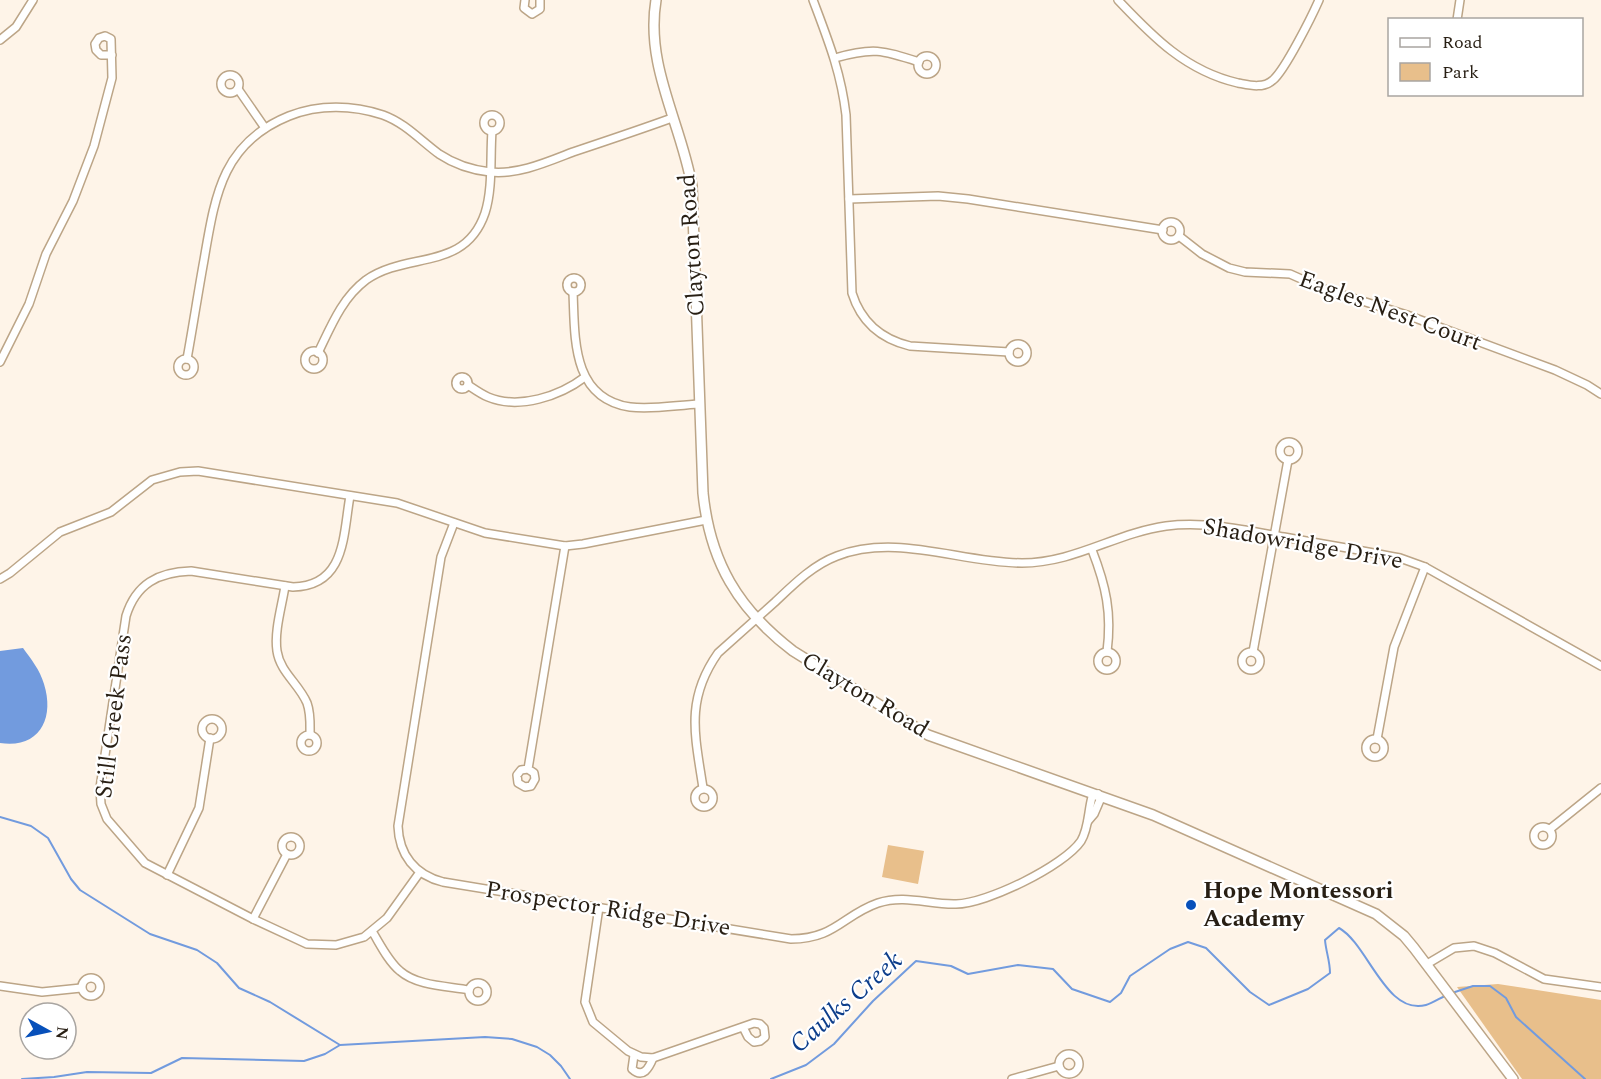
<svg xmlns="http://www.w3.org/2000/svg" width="1601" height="1079" font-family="Spectral,serif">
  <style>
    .green { fill: #e8bf8b }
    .water { fill: #729bde }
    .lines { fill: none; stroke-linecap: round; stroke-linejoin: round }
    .stream { stroke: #729bde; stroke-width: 2 }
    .minor-casing { stroke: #bca587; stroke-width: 10 }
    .major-casing { stroke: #bca587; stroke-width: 12 }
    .minor { stroke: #fff; stroke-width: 7 }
    .major { stroke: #fff; stroke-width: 9 }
    .poi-dot { fill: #0750ba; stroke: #fff; stroke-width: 2 }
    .labels { text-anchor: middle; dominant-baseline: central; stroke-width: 4.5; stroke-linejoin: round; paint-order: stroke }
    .street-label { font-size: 24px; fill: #281f14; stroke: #fff }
    .poi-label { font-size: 24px; font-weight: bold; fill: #281f14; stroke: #fff; text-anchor: start }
    .water-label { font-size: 26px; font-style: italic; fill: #0d3e8b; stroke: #fff }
  </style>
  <rect width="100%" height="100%" fill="#fef4e8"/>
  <!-- green -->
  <g class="green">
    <path d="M888 845 924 851 918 884 882 877Z"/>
    <path d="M1498 984 1601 1000V1079H1522L1457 987Z"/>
  </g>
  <!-- water -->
  <path class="water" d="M23 648C31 659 40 670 44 684 55 719 39 749 0 743V651Z"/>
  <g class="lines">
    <!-- stream -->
    <g class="stream">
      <path d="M0 817 31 826 48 838 71 879 80 890 150 934 197 950 217 963 239 988 270 1002 340 1045"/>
      <path d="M1452 993 1473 986H1490L1506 998 1516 1017 1585 1079"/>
      <path d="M22 1079 54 1077 87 1072 151 1073 182 1058 304 1061 325 1054 340 1045 485 1037 512 1039 537 1047 550 1055 561 1066 570 1079"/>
      <path d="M771 1079 806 1065 834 1044 873 1001 916 961 951 966 968 974 1018 965 1053 969 1072 989 1110 1002 1121 993 1130 976 1170 949 1188 942 1206 948 1250 992 1269 1005 1308 989 1330 973C1330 961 1326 952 1325 940L1339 928C1368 944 1386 1016 1426 1005 1433 1003 1440 998 1447 995"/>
    </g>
    <!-- minor casing -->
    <g class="minor-casing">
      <g id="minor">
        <path d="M525 0 524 8 532 14 540 9V0"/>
        <path d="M813 0C828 40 841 72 846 115L852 293C861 322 881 339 910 346L1009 352"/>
        <path d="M1118 0C1153 37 1186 71 1238 83 1249 85 1263 89 1273 80 1285 70 1312 16 1319 0"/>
        <path d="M1457 20 1460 0"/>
        <path d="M0 40 16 27 33 0"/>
        <circle cx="927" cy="65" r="9"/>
        <path d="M835 58C873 47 882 50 919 62"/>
        <circle cx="230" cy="84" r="9"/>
        <path d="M238 89 265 128"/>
        <circle cx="492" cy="123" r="8"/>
        <path d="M849 199 938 196 968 199 1163 230"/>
        <circle cx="1171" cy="231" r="9"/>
        <path d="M1179 236 1202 254 1229 268 1245 272 1290 274 1324 289 1407 315 1555 370 1587 385 1601 394"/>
        <circle cx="574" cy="285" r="7"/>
        <path d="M573 292C575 337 571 398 630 407 652 410 677 405 699 404"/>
        <circle cx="1018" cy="353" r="9"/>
        <circle cx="314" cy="360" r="9"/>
        <path d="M318 353C331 326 342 298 366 280 407 251 465 272 485 213 493 188 490 157 492 131"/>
        <circle cx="186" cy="367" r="8"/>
        <path d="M187 359C193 326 198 293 204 260 215 196 222 143 289 116 319 104 353 105 383 115 405 123 420 140 439 154 454 164 472 170 490 172 518 175 547 162 573 152 606 141 639 130 672 118"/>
        <path d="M0 362 29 304 46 254 73 201 94 146 112 78 111 39 105 36 99 38 95 44 96 50 101 55H112"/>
        <circle cx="462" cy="383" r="6"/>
        <path d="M468 385C474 389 481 394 488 397 519 410 560 396 585 377"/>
        <circle cx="1289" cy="451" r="9"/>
        <path d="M350 496C343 535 346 586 293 587L191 571C158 572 136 584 126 616L100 788 101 804 107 819 145 863 253 919 307 944 336 945 364 937 387 918 420 872"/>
        <path d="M454 523 441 557 398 826C399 855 415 875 443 882L791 939C835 939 843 915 878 903 905 894 930 905 956 904 986 904 1064 866 1081 841 1089 828 1088 811 1092 797L1098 794"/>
        <path d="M1092 550C1106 586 1112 613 1107 652"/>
        <path d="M0 579 10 573 60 532 111 512 152 480 180 472 198 471 397 503 485 533 565 546 583 544 706 520"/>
        <path d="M285 586C282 606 274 631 277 651 280 672 299 684 307 703 311 714 310 725 310 735"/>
        <path d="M1253 652 1288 460"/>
        <circle cx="1251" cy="661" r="9"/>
        <circle cx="1107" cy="661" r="9"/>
        <circle cx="212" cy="729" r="10"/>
        <circle cx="309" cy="743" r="8"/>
        <path d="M1377 739 1394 647 1425 567"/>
        <circle cx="1375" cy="748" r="9"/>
        <path d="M528 769 534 773 535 779 531 786 525 787 518 783 517 775 521 770 528 769 565 546"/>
        <path d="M703 788C695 735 685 700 718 653 737 636 756 619 775 602 794 584 813 565 837 556 897 533 961 563 1022 563 1074 563 1116 533 1166 526 1206 521 1245 530 1284 537 1323 544 1361 550 1400 558L1425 567 1601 666"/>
        <circle cx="704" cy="798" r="9"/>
        <path d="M1088 821 1094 814 1100 800 1098 794"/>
        <circle cx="1543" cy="836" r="9"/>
        <path d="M1550 829 1601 788"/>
        <circle cx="291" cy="846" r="9"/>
        <path d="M167 875 199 808 210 738"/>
        <path d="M599 907 585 1002 593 1022 628 1051 641 1057 653 1058 754 1023 760 1024 764 1028 765 1037 760 1041 754 1042 748 1037 743 1027"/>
        <path d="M253 919 287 854"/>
        <path d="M372 931C380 944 388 961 400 971 417 986 447 986 469 990"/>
        <path d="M1427 964 1454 948 1474 946 1495 953 1544 979 1601 987"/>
        <circle cx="91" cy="987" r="9"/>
        <circle cx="478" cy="992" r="9"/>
        <path d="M0 986 42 992 81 988"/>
        <circle cx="1069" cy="1064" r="10"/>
        <path d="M634 1055 632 1069C643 1079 649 1068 653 1058"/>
        <path d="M1012 1079 1059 1066"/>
      </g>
    </g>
    <!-- major casing -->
    <g class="major-casing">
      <path id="major" d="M656 0C645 66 681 123 692 186L703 493C710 562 738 609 793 651L928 735 1153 815 1376 914 1404 936 1414 948 1513 1079"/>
    </g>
    <!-- minor -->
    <use href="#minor" class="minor"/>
    <!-- major -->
    <use href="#major" class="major"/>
  </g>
  <!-- markers -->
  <circle class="poi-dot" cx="1191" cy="905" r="6"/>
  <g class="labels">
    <!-- street labels -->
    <g class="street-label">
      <text transform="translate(692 245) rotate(-94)">Clayton Road</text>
      <text transform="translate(1390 311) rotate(20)">Eagles Nest Court</text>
      <text transform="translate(1303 544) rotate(10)">Shadowridge Drive</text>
      <text transform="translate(865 695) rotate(31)">Clayton Road</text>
      <text transform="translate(114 716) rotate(-83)">Still Creek Pass</text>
      <text transform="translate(608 909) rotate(9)">Prospector Ridge Drive</text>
    </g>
    <!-- poi labels -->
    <g class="poi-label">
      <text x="1203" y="891">Hope Montessori<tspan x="1203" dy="28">Academy</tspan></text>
    </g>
    <!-- water labels -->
    <g class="water-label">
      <text transform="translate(846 1002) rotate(-41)">Caulks Creek</text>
    </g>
  </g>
  <!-- legend -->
  <rect x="1388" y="18" width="195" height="78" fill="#ffffff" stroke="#a9a5a1" stroke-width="1.5"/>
  <rect x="1400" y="38" width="30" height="9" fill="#ffffff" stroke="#a9a5a1" stroke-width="1.5"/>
  <text x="1442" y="48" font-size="18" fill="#281f14">Road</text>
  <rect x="1400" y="63" width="30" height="18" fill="#e8bf8b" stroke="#a9a5a1" stroke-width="1.5"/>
  <text x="1442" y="78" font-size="18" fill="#281f14">Park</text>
  <!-- north arrow -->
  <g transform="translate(48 1031) rotate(98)"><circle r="28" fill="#ffffff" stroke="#a9a5a1" stroke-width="1.5"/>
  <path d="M0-4.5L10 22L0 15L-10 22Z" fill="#0750ba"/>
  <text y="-9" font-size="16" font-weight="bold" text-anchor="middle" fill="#281f14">N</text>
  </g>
</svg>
